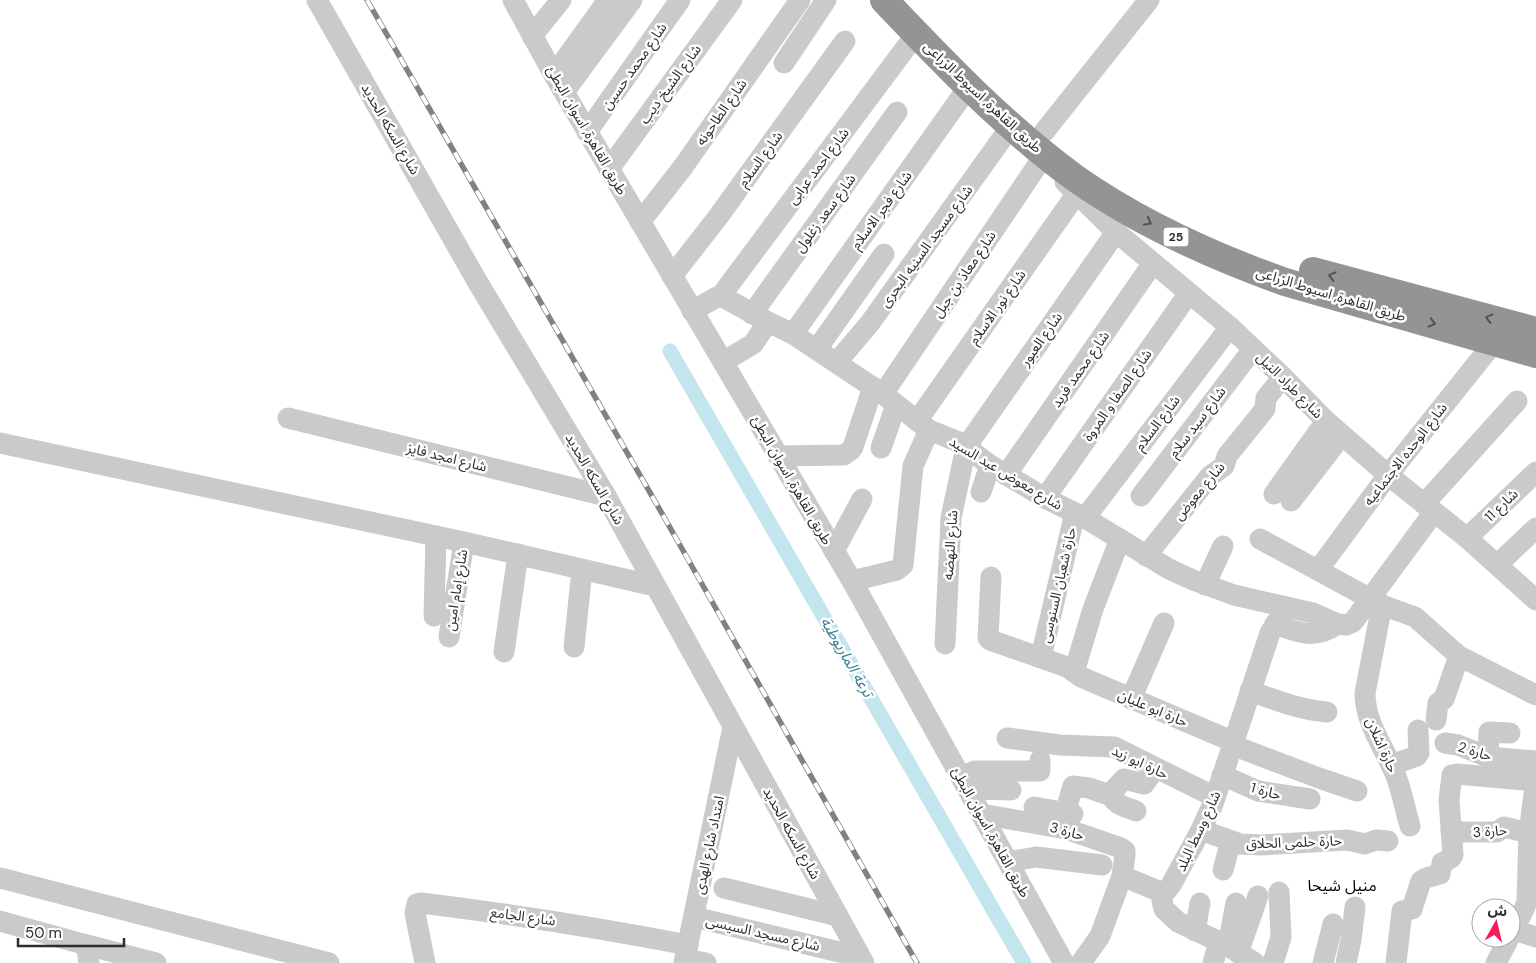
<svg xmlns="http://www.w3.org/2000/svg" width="1536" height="963" font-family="'DM Sans','Noto Sans Arabic',sans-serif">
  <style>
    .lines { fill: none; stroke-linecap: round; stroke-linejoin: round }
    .canal { stroke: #c3e5ee; stroke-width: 15 }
    .minor { stroke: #cacaca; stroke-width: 21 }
    .highway { stroke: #949494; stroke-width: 28 }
    .rail-casing { stroke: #828282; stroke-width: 5.5 }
    .rail { stroke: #fff; stroke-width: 4; stroke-dasharray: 11; stroke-linecap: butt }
    .oneway { stroke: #515151 }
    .labels { text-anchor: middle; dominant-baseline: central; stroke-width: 5; stroke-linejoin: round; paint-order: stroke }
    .shield { fill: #fff; stroke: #6c6c6c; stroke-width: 1 }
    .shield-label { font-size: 12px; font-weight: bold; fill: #2d2d2d }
    .street-label { font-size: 14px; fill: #2d2d2d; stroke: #fff }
    .water-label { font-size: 15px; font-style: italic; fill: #327c8f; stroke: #fff }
    .quarter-label { font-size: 16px; fill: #000; stroke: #fff }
  </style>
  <rect width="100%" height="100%" fill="#fff"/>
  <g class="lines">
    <!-- canal -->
    <path class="canal" d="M670 351 1024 963"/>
    <!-- minor -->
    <g class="minor">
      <path d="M317 0 477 281 606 496 864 963"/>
      <path d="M513 0 554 75 852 581 1064 963"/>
      <path d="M532 36 561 0"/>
      <path d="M784 63 826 0"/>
      <path d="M554 75 608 0"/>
      <path d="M564 92 632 0"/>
      <path d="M587 132 680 0"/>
      <path d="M1044 132 1149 0"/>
      <path d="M609 169 732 0"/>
      <path d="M1065 182 1116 232 1230 327 1283 377 1326 421 1388 475 1467 538 1536 600"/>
      <path d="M640 222 683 167 800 0"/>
      <path d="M672 276 718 217 845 41"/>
      <path d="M720 297 916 34"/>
      <path d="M692 311 717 297H723L768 322 793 334 883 394 929 430 959 442 990 465 1045 498 1085 518 1169 569 1193 580 1234 595 1313 613 1338 624 1346 625 1353 622 1434 512"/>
      <path d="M752 314 897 112"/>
      <path d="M793 334 969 86"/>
      <path d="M817 349 884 254"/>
      <path d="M723 362 753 344 768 322"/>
      <path d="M837 362 870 323 1011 126"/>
      <path d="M883 394 1045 154"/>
      <path d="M288 418 606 496"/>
      <path d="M917 421 1077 193"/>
      <path d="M0 443 464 542 655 586"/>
      <path d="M881 448 896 405"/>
      <path d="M778 456 844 455 851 450 853 447 873 387"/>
      <path d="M1006 475 1153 263"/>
      <path d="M981 492 990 465"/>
      <path d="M1274 494 1326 421"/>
      <path d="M1141 496 1253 349"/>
      <path d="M1045 498 1189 293"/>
      <path d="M1291 501 1342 435"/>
      <path d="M1424 504 1517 401"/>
      <path d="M1085 518 1230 327"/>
      <path d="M1467 538 1536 472"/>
      <path d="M1260 539 1382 605 1415 617 1459 656 1536 695"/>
      <path d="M834 551 862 499"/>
      <path d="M1146 556 1210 476 1224 466 1227 456 1265 409 1266 398 1283 377"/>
      <path d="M1498 564 1536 528"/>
      <path d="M1318 570 1388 475 1495 341"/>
      <path d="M991 577 988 638 990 640 1067 667 1081 677 1234 742"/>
      <path d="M852 581 897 570 903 565 913 466 929 430"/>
      <path d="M1205 585 1223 546"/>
      <path d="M1382 605 1365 693C1365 724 1385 748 1396 776 1402 792 1405 809 1410 826"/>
      <path d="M434 616 436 536"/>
      <path d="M1275 624C1299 633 1315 640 1338 624"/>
      <path d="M449 637 464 542"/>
      <path d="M945 644 951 518 966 447 1116 232"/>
      <path d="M574 647 582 570"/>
      <path d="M504 652 518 554"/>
      <path d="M1041 657 1075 513"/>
      <path d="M1074 672 1093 609 1120 539"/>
      <path d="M1250 691C1276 700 1300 710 1327 712"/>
      <path d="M1131 699 1164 623"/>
      <path d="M1436 720 1438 703 1444 699 1459 656"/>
      <path d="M1007 738 1060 745 1114 747 1215 797"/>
      <path d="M1445 743 1458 745 1488 757 1536 761"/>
      <path d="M1232 745 1319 778 1357 791"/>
      <path d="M1488 757 1489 732 1510 733"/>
      <path d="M1391 765 1417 756 1419 753 1418 730"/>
      <path d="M1222 775 1258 791 1310 799"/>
      <path d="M961 777 975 771H1040V760"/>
      <path d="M968 789 1011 790"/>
      <path d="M1111 794C1114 805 1126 807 1136 811"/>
      <path d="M1034 807 1073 814"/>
      <path d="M1065 813 1073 786 1089 788 1109 795 1124 779 1144 784 1155 769"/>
      <path d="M981 814 1066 829 1121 848 1125 851V855L1122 876"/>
      <path d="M1201 830 1240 844 1261 845 1347 840 1365 844 1376 840 1388 841"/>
      <path d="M1451 832H1497L1504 827 1529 833"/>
      <path d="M1008 862 1036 857 1102 865"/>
      <path d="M1223 870 1231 841"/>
      <path d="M0 878 329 963"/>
      <path d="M724 888 838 916"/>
      <path d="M1163 892 1162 901 1164 909 1178 922 1228 946 1255 963"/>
      <path d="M694 917 860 957"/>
      <path d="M0 921 83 944 87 949 89 963"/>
      <path d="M1514 930 1536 937"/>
      <path d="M1195 931 1200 903"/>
      <path d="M1511 935 1525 907 1527 901 1529 833 1536 778"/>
      <path d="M83 944 156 963"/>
      <path d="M1228 946 1236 903"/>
      <path d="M1238 953 1258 896"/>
      <path d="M685 959 706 963"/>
      <path d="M425 963 415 913 417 904 421 903C511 914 599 928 688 945"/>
      <path d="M684 963 733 727"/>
      <path d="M1081 963 1100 936 1122 876 1161 892 1167 890 1171 885 1201 830 1213 804 1270 633 1286 607"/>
      <path d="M1213 963 1219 942"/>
      <path d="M1273 963 1281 937 1279 892"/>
      <path d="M1323 963 1333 924"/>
      <path d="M1346 963 1351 940 1355 907"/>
      <path d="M1396 963 1402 911 1412 909 1421 881 1426 878 1440 874 1442 863 1451 858 1453 855 1449 800 1452 775 1457 774 1536 781"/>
      <path d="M1496 963 1509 938"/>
    </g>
    <!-- highway -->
    <g class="highway">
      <path d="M884 0C944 63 1005 127 1075 178 1139 223 1212 256 1285 282L1536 354"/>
      <path d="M1313 271 1536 331"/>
    </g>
    <!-- rail casing -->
    <g class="rail-casing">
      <path id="rail" d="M367 0 664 517 917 963"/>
    </g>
    <!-- rail -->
    <use href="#rail" class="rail"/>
  </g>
  <!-- one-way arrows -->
  <defs><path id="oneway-chevron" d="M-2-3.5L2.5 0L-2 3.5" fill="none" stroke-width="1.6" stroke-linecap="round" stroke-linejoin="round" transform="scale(1.25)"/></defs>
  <g class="oneway">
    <use href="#oneway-chevron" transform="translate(1148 222) rotate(29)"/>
    <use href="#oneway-chevron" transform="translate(1332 276) rotate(-165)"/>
    <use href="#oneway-chevron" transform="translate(1489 318) rotate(-165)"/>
    <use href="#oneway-chevron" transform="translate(1432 323) rotate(15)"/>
  </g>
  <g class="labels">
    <!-- shield labels -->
    <rect class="shield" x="1163.5" y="227.5" width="25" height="19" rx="4"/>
    <g class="shield-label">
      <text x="1176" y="237">25</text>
    </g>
    <!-- street labels -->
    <g class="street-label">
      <text transform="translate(634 66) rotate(-55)">شارع محمد حسين</text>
      <text transform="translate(670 84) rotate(-54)">شارع الشيخ ديب</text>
      <text transform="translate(983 97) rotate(43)">طريق القاهرة, اسيوط الزراعى</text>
      <text transform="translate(721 112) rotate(-55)">شارع الطاحونه</text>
      <text transform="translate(391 129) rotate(60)">شارع السكه الحديد</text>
      <text transform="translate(587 130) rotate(60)">طريق القاهرة, اسوان البطئ</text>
      <text transform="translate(760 159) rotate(-54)">شارع السلام</text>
      <text transform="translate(818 166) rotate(-53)">شارع احمد عرابى</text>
      <text transform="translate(881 210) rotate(-54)">شارع فجر الاسلام</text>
      <text transform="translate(825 213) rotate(-54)">شارع سعد زغلول</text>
      <text transform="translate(926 246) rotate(-54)">شارع مسجد السنيه البحرى</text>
      <text transform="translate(964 274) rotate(-56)">شارع معاذ بن جبل</text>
      <text transform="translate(1331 294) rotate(17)">طريق القاهرة, اسيوط الزراعى</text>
      <text transform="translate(997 307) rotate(-55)">شارع نور الاسلام</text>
      <text transform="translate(1041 339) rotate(-55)">شارع العبور</text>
      <text transform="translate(1080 369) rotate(-55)">شارع محمد فريد</text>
      <text transform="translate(1290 385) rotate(45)">شارع طراد النيل</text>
      <text transform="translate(1117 395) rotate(-55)">شارع الصفا و المروة</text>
      <text transform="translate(1197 422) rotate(-53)">شارع سيد سلام</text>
      <text transform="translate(1157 423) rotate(-53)">شارع السلام</text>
      <text transform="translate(1405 454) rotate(-52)">شارع الوحده الاجتماعيه</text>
      <text transform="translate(447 457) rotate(14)">شارع امجد فايز</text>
      <text transform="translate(1006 473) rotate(31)">شارع معوض عبد السيد</text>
      <text transform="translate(595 479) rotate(60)">شارع السكه الحديد</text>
      <text transform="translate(792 480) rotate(60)">طريق القاهرة, اسوان البطئ</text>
      <text transform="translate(1199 491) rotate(-50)">شارع معوض</text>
      <text transform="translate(1501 505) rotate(-44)">شارع 11</text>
      <text transform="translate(950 545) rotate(-86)">شارع النهضه</text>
      <text transform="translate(1058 585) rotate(-77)">حارة شعبان السنوسى</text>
      <text transform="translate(456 590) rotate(-81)">شارع إمام امين</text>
      <text transform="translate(1153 708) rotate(23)">حارة ابو عليان</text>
      <text transform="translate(1382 745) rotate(66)">حارة اشلان</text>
      <text transform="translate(1475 751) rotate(17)">حارة 2</text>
      <text transform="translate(1140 762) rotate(25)">حارة ابو زيد</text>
      <text transform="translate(1266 791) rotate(15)">حارة 1</text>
      <text transform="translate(1067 831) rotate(15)">حارة 3</text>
      <text transform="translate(1198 831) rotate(-65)">شارع وسط البلد</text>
      <text transform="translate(1490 831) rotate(-4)">حارة 3</text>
      <text transform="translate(991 832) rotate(61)">طريق القاهرة, اسوان البطئ</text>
      <text transform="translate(792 833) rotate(61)">شارع السكه الحديد</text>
      <text transform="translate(1294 842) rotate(-2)">حارة حلمى الحلاق</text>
      <text transform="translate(709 845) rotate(-78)">امتداد شارع الهدى</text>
      <text transform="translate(523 916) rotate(8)">شارع الجامع</text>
      <text transform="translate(763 933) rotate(13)">شارع مسجد السيسى</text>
    </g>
    <!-- water labels -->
    <g class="water-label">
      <text transform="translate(847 657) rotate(60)">ترعة الماريوطية</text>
    </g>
    <!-- quarter labels -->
    <g class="quarter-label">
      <text x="1342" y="885">منيل شيحا</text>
    </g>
  </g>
  <!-- north arrow -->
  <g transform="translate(1496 923) rotate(8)"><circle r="24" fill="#ffffff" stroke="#ababab"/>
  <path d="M0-4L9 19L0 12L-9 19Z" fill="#f51e56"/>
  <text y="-8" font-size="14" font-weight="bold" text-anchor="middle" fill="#2d2d2d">ش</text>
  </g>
  <!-- scale -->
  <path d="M18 938v8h106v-8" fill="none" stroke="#2d2d2d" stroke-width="2.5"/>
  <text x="25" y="938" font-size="15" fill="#2d2d2d" stroke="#ffffff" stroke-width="4" paint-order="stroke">50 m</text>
</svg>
